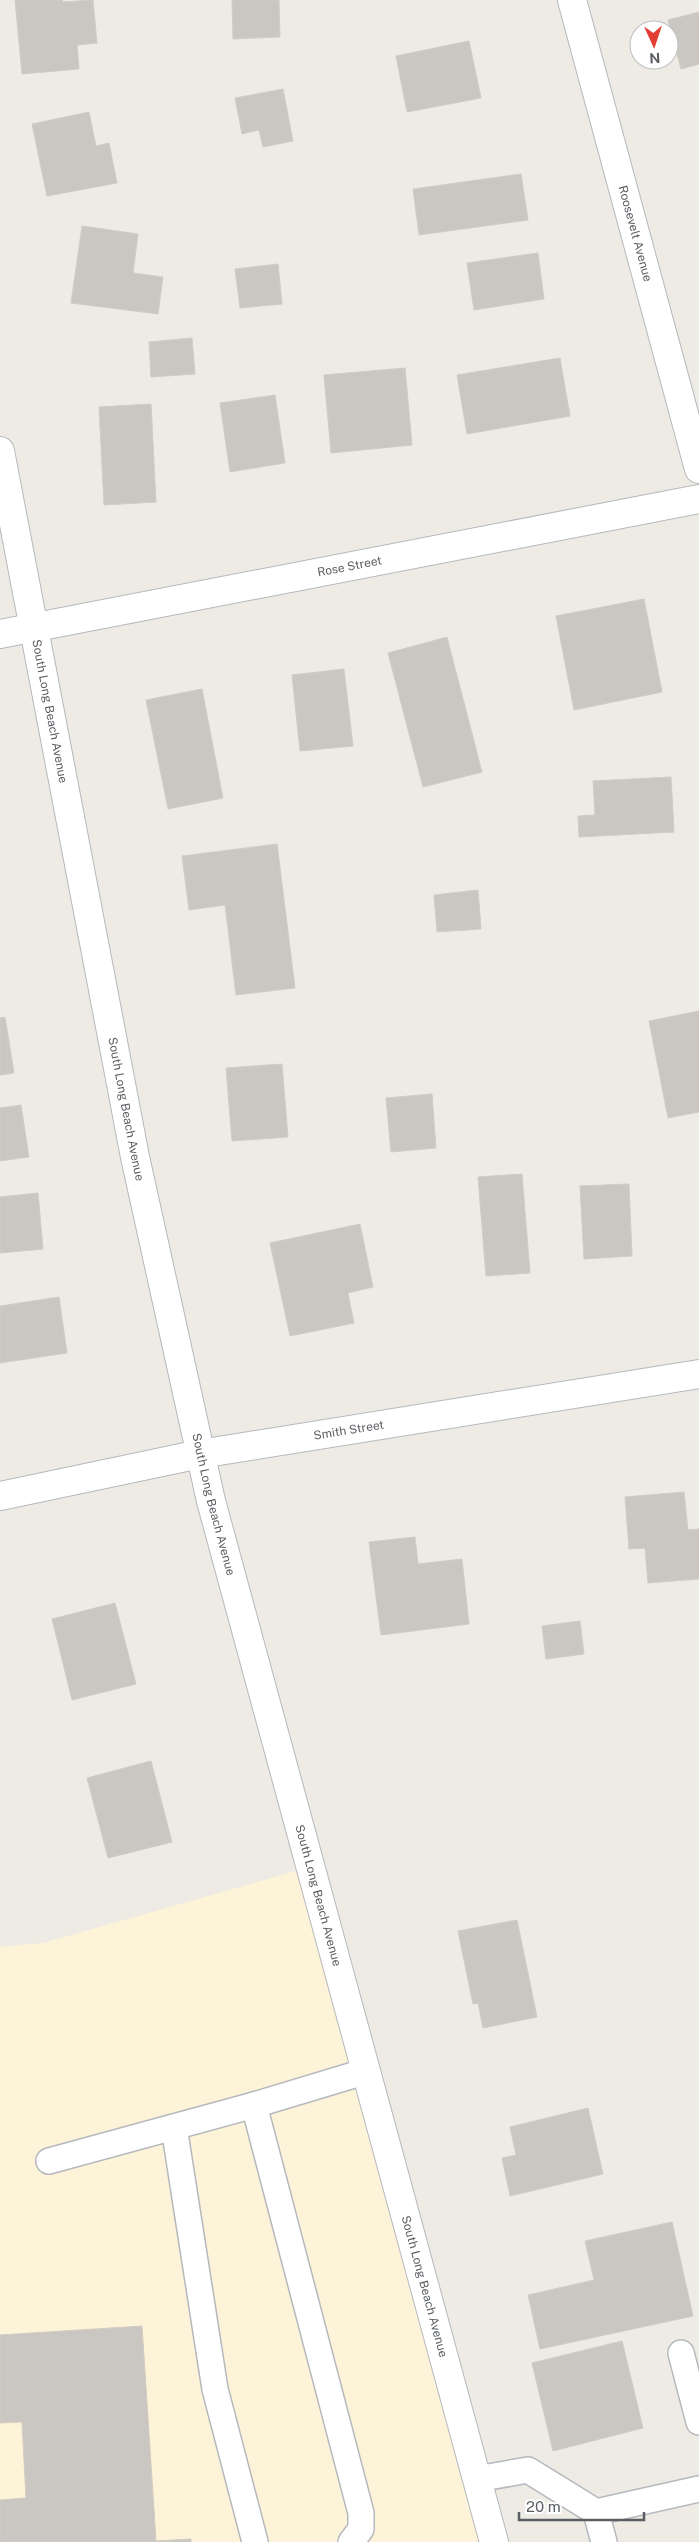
<svg xmlns="http://www.w3.org/2000/svg" width="699" height="2542" font-family="'Public Sans',sans-serif">
  <style>
    .commercial { fill: #fdf3d8 }
    .building { fill: #cac7c2; stroke: #d2ccc1 }
    .lines { fill: none; stroke-linecap: round; stroke-linejoin: round }
    .service-casing { stroke: #b5b8bd; stroke-width: 28 }
    .minor-casing { stroke: #b5b8bd; stroke-width: 30 }
    .service { stroke: #fff; stroke-width: 25 }
    .minor { stroke: #fff; stroke-width: 28 }
    .labels { text-anchor: middle; dominant-baseline: central; stroke-width: 4.5; stroke-linejoin: round; paint-order: stroke }
    .street-label { font-size: 12px; fill: #5b5f63; stroke: #fff }
  </style>
  <rect width="100%" height="100%" fill="#edebe3"/>
  <!-- commercial -->
  <path class="commercial" d="M321 1864 506 2542H0V1947L43 1943Z"/>
  <!-- building -->
  <g class="building">
    <path d="M15 0H62L63 2 93 0 97 43 77 45 79 69 22 74Z"/>
    <path d="M232 0H279L280 37 233 39Z"/>
    <path d="M699 12V64L681 69 668 20Z"/>
    <path d="M469 41 481 98 407 112 396 56Z"/>
    <path d="M283 89 293 141 263 147 259 130 242 134 235 98Z"/>
    <path d="M89 112 96 146 109 143 117 183 47 196 32 124Z"/>
    <path d="M521 174 528 220 419 235 413 189Z"/>
    <path d="M82 226 138 234 133 273 163 277 158 314 71 303Z"/>
    <path d="M538 253 544 299 474 310 467 263Z"/>
    <path d="M278 264 282 304 240 308 235 269Z"/>
    <path d="M192 338 195 374 151 377 149 342Z"/>
    <path d="M560 358 570 416 467 434 457 375Z"/>
    <path d="M405 368 412 445 331 453 324 375Z"/>
    <path d="M275 395 285 463 230 472 220 403Z"/>
    <path d="M151 404 156 502 104 505 99 407Z"/>
    <path d="M644 599 662 692 574 710 556 616Z"/>
    <path d="M447 637 482 772 423 787 388 653Z"/>
    <path d="M344 669 353 746 300 751 292 675Z"/>
    <path d="M202 689 223 798 168 809 146 700Z"/>
    <path d="M671 777 674 832 579 837 578 816 595 815 593 781Z"/>
    <path d="M277 844 295 988 236 995 225 905 189 910 182 856Z"/>
    <path d="M478 890 481 929 437 932 434 895Z"/>
    <path d="M699 1011V1112L668 1118 649 1021Z"/>
    <path d="M5 1017 14 1073 0 1075V1018Z"/>
    <path d="M282 1064 288 1137 232 1141 226 1068Z"/>
    <path d="M432 1094 436 1148 391 1152 386 1098Z"/>
    <path d="M21 1105 29 1157 0 1161V1108Z"/>
    <path d="M522 1174 530 1273 486 1276 478 1177Z"/>
    <path d="M629 1184 632 1256 584 1259 580 1186Z"/>
    <path d="M38 1193 43 1249 0 1253V1197Z"/>
    <path d="M360 1224 373 1287 348 1293 354 1323 290 1336 270 1243Z"/>
    <path d="M59 1297 67 1353 0 1363V1306Z"/>
    <path d="M684 1492 688 1530 699 1529V1579L648 1583 645 1548 629 1549 625 1497Z"/>
    <path d="M415 1537 418 1564 462 1559 469 1624 381 1635 369 1542Z"/>
    <path d="M115 1603 136 1684 72 1700 52 1619Z"/>
    <path d="M580 1621 584 1654 546 1659 542 1626Z"/>
    <path d="M151 1761 172 1842 108 1858 87 1778Z"/>
    <path d="M517 1920 537 2017 483 2028 478 2003 473 2004 458 1931Z"/>
    <path d="M588 2108 603 2174 510 2196 502 2158 516 2155 510 2127Z"/>
    <path d="M672 2222 693 2316 540 2349 528 2295 594 2280 585 2241Z"/>
    <path d="M142 2326 156 2541 191 2539V2542H0V2500L26 2498 22 2422 0 2423V2335Z"/>
    <path d="M622 2341 643 2428 553 2451 532 2363Z"/>
  </g>
  <g class="lines">
    <!-- service casing -->
    <g class="service-casing">
      <g id="service">
        <path d="M254 2105 361 2513V2529L351 2542"/>
        <path d="M174 2127 215 2389 255 2542"/>
        <path d="M49 2161 254 2105 367 2071"/>
        <path d="M681 2353 699 2422"/>
        <path d="M477 2479 528 2470 596 2512 604 2542"/>
        <path d="M596 2512 699 2489"/>
      </g>
    </g>
    <!-- minor casing -->
    <g class="minor-casing">
      <g id="minor">
        <path id="s1" d="M572 0 699 469"/>
        <path id="s2" d="M0 451 135 1157 211 1501 494 2542"/>
        <path id="s3" d="M0 634 699 499"/>
        <path id="s4" d="M0 1496 200 1454 699 1374"/>
      </g>
    </g>
    <!-- service -->
    <use href="#service" class="service"/>
    <!-- minor -->
    <use href="#minor" class="minor"/>
  </g>
  <g class="labels">
    <!-- street labels -->
    <g class="street-label">
      <text stroke="none"><textPath href="#s1" startOffset="242">Roosevelt Avenue</textPath></text>
      <text stroke="none"><textPath href="#s3" startOffset="356">Rose Street</textPath></text>
      <text stroke="none"><textPath href="#s2" startOffset="265">South Long Beach Avenue</textPath></text>
      <text stroke="none"><textPath href="#s2" startOffset="670">South Long Beach Avenue</textPath></text>
      <text stroke="none"><textPath href="#s4" startOffset="355">Smith Street</textPath></text>
      <text stroke="none"><textPath href="#s2" startOffset="1075">South Long Beach Avenue</textPath></text>
      <text stroke="none"><textPath href="#s2" startOffset="1480">South Long Beach Avenue</textPath></text>
      <text stroke="none"><textPath href="#s2" startOffset="1885">South Long Beach Avenue</textPath></text>
    </g>
  </g>
  <!-- north arrow -->
  <g transform="translate(654 45) rotate(177)"><circle r="24" fill="#ffffff" stroke="#bdbfc1"/>
  <path d="M0-4L9 19L0 12L-9 19Z" fill="#e33c32"/>
  <text y="-8" font-size="14" font-weight="bold" text-anchor="middle" fill="#5b5f63">N</text>
  </g>
  <!-- scale -->
  <path d="M519 2512v8h125v-8" fill="none" stroke="#5b5f63" stroke-width="2.5"/>
  <text x="526" y="2512" font-size="15" fill="#5b5f63" stroke="#ffffff" stroke-width="4" paint-order="stroke">20 m</text>
</svg>
